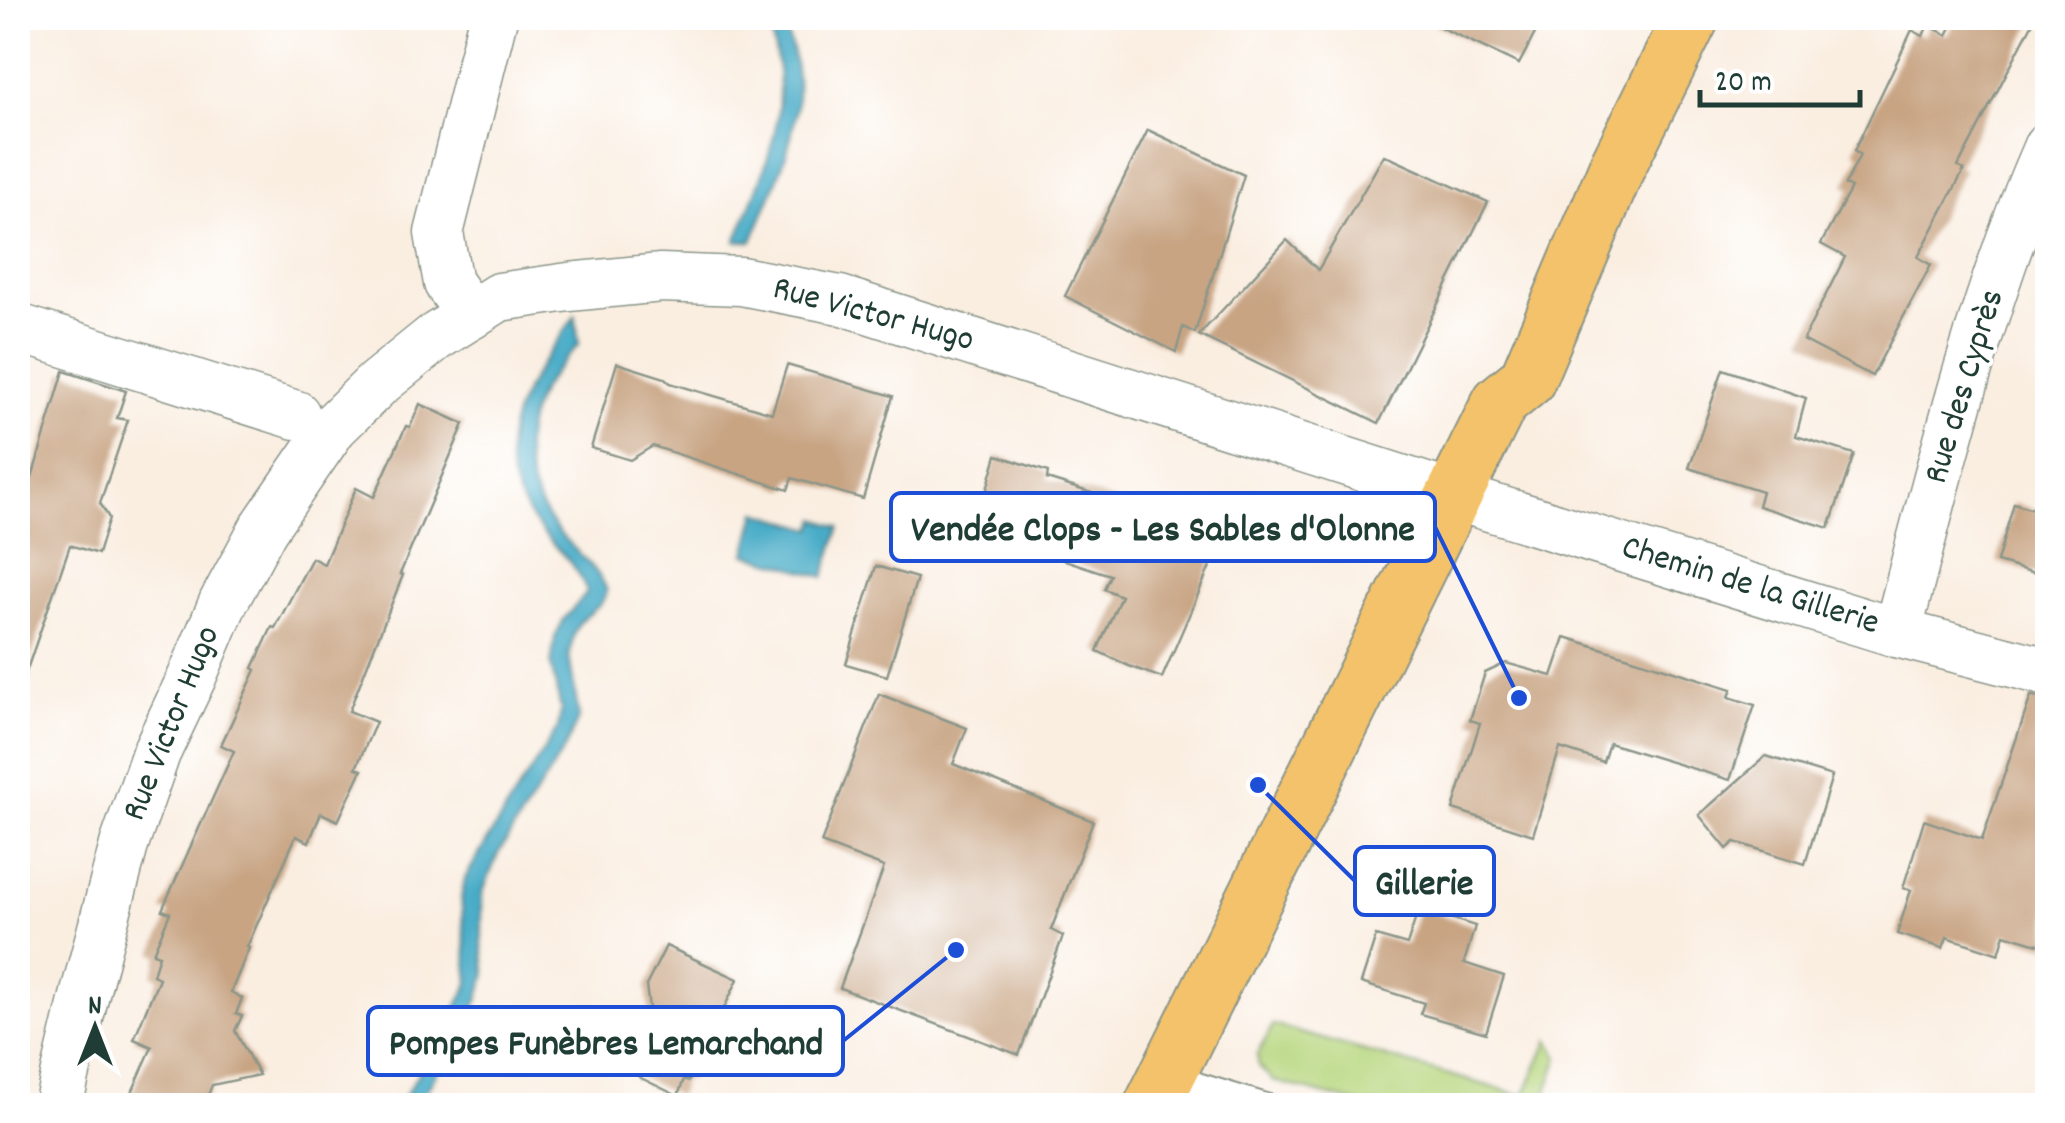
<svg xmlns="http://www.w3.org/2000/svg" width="2065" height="1123" font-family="Dekko,sans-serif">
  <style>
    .green { fill: #b6d57c; stroke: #6a8958; stroke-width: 2.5 }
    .water { fill: #48acc7; stroke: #34747e; stroke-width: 2.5 }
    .building { fill: #c8a483 }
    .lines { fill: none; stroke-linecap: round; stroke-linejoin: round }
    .lane-casing { stroke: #8c968a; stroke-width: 26 }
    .street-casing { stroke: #8c968a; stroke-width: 51 }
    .primary-casing { stroke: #8c968a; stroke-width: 59 }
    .lane { stroke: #fff; stroke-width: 22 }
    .street { stroke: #fff; stroke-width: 48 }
    .primary { stroke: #f4c26a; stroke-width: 55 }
    .labels { text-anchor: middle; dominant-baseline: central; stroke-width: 8; stroke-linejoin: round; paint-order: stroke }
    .street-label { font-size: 35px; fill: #1f3d34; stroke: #fff }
    .leader { fill: none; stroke: #1d4ed8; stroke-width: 4 }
    .callout-dot { fill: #1d4ed8; stroke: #fff; stroke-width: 4 }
    .callout { fill: #fff; stroke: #1d4ed8; stroke-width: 4 }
    .callout-label { font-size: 38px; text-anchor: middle; font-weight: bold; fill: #1f3d34 }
  </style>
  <rect width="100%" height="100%" fill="#fff"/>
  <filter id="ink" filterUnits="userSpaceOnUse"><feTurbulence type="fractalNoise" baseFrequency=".01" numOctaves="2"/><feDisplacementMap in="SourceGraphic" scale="20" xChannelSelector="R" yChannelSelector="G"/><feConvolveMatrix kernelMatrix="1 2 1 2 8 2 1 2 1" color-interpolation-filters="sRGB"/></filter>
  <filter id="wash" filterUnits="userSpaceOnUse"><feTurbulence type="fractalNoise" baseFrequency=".0048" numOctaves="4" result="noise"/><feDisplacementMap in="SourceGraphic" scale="40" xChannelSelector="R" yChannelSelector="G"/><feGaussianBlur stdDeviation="2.25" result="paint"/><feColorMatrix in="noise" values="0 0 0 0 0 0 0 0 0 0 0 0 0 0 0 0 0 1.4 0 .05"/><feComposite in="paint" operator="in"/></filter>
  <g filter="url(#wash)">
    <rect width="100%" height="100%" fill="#faeee1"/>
    <!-- green -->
    <path class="green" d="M1273 1025 1524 1096 1549 1040 1559 1057 1542 1105H1365L1273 1081 1259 1066 1257 1056Z"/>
    <!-- water -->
    <g class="water">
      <path d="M766 18H782C788 37 796 57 797 78 801 134 773 190 752 241H736C768 161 797 105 766 18Z"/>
      <path d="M575 316 579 344C569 356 557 367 548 380 512 432 522 493 564 538 576 551 604 575 607 592L601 604 580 622 574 633 569 656 579 717 565 748 498 854 482 894V943L486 975 478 1001 418 1105H399L451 1020 469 983 461 898 465 878 510 803 558 728 561 710 551 665 555 637 564 619 587 593C580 566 558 552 541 531 473 449 524 388 575 316Z"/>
      <path d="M757 512 813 529 817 519 840 527 824 577 746 554Z"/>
    </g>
    <g id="blocks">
      <!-- building -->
      <g class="building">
        <path d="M1421 18H1543L1519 64Z"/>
        <path d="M1956 18H2035L1958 167 1964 170 1918 257 1931 265 1872 376 1803 340 1845 257 1821 244 1851 188 1845 185 1860 155 1854 151 1912 30 1923 36 1928 25 1947 35Z"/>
        <path d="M1148 130 1244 175 1195 333 1183 327 1176 352 1065 296Z"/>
        <path d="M1384 155 1488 202 1379 423 1199 335 1287 240 1318 270Z"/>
        <path d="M617 363 665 378 670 383 772 413 787 365 893 396 863 499 792 478 788 490 653 446 630 460 591 448Z"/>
        <path d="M1723 369 1806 398 1796 436 1854 454 1829 528 1758 506 1762 491 1689 468Z"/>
        <path d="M64 371 126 391 117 418 128 420 100 503 109 518 98 554 70 545 24 678 18 677V524Z"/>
        <path d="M420 404 464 424 400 574 403 575 349 711 376 722 356 768 362 770 338 821 321 813 309 842 296 836 247 947 249 948 231 992 242 998 236 1014 242 1016 235 1031 259 1075 212 1085 204 1106H126L152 1047 134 1039 159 978 153 975 159 955 153 953 170 913 162 910 234 751 221 745 256 670 253 668 272 627 275 628 312 558 324 564 356 488 374 497 406 426 410 427Z"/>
        <path d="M997 455 1048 472 1047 479 1140 508 1143 500 1224 534 1162 678 1129 666 1097 651 1121 596 1104 589 1110 575 975 530Z"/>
        <path d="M2014 503 2048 514V577L1997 562Z"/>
        <path d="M876 566 917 578 887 676 846 664Z"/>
        <path d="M1565 637 1732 689 1729 697 1755 705 1730 780 1609 743 1603 762 1560 748 1533 835 1453 809 1480 723 1470 720 1485 673 1506 663 1552 676Z"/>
        <path d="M879 694 967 728 953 764 1093 821 1051 930 1063 936 1019 1055 840 988 884 867 821 843Z"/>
        <path d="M2031 696 2048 699V947L2005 934 1999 954 1947 937 1943 948 1897 934 1911 890 1903 888 1924 820 1982 840Z"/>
        <path d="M1766 756 1832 776 1805 864 1735 842 1727 849 1699 815Z"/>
        <path d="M1419 908 1475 926 1464 963 1504 976 1486 1033 1420 1014 1424 1003 1361 983 1376 936 1407 945Z"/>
        <path d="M666 946 738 979 689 1081 684 1079 678 1096 639 1077 654 1045 646 986Z"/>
      </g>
    </g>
  </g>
  <g filter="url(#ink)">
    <use href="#blocks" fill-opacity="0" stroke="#8c968a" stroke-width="2.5"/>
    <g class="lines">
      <!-- lane casing -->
      <g class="lane-casing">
        <path id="lane" d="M1170 1068 1197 1084 1269 1106"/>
      </g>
      <!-- street casing -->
      <g class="street-casing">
        <g id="street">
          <path d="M471 315 448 283 439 233 493 18"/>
          <path d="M18 328 296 415"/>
          <path d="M1897 633C1940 469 1980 301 2048 146"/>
          <path d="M58 1106 84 997 124 845 156 753 192 677 223 603 263 529 333 427 377 384 434 338 499 297 569 287 661 278 741 281 840 300 1454 496 1897 633 2048 672"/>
        </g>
      </g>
      <!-- primary casing -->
      <g class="primary-casing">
        <path id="primary" d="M1152 1106 1500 402 1527 380 1617 167 1691 18"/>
      </g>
      <!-- lane -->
      <use href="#lane" class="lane"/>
      <!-- street -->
      <use href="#street" class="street"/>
      <!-- primary -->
      <use href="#primary" class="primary"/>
    </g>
  </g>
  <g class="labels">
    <!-- street labels -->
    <g class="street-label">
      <text transform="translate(873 316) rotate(15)">Rue Victor Hugo</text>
      <text transform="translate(1966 387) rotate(-73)">Rue des Cyprès</text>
      <text transform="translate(1750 587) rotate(17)">Chemin de la Gillerie</text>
      <text transform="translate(173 724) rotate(-68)">Rue Victor Hugo</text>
    </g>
  </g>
  <!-- callouts -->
  <path class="leader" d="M1519 698L1435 527M1258 785L1355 881M956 950L843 1041"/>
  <g class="callout-dot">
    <circle cx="1519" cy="698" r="10"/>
    <circle cx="1258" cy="785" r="10"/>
    <circle cx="956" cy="950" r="10"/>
  </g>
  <g class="callout">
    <rect x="891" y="493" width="544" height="68" rx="10"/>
    <rect x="1355" y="847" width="139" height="68" rx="10"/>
    <rect x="368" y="1007" width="475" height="68" rx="10"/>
  </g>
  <g class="callout-label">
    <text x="1163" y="540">Vendée Clops - Les Sables d'Olonne</text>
    <text x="1424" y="894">Gillerie</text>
    <text x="606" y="1054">Pompes Funèbres Lemarchand</text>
  </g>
  <!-- margin -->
  <rect width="2065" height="1123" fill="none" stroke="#fff" stroke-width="60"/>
  <!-- north arrow -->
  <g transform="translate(95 1028)" stroke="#ffffff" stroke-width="8" paint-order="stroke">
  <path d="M0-8L18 38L0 25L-18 38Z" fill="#1f3d34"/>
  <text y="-15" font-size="28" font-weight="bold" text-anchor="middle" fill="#1f3d34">N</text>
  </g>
  <!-- scale -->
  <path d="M1700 90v15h160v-15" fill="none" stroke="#1f3d34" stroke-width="5"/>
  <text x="1715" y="90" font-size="30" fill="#1f3d34" stroke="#ffffff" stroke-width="8" paint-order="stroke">20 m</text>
</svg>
